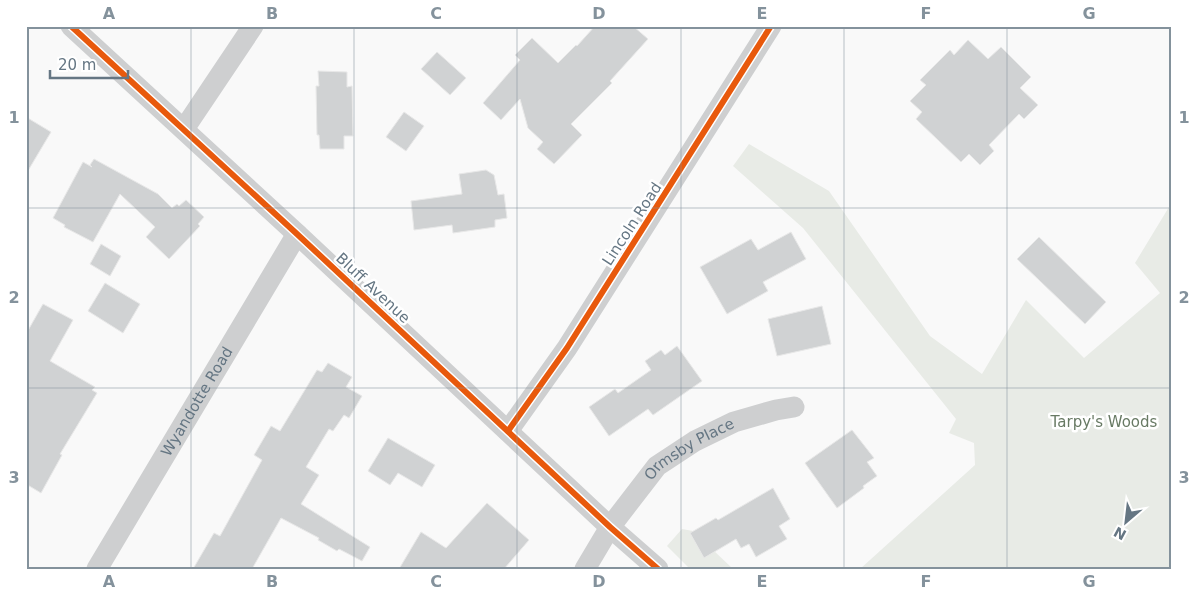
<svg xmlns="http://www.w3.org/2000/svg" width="1198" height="595" font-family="'DejaVu Sans',sans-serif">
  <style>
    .green { fill: #e8ebe6 }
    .building { fill: #d0d2d3; stroke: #e8e8e8 }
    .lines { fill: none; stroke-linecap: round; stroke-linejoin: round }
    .minor { stroke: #cecfd0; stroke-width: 21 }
    .cycleway-casing { stroke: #fff; stroke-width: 9 }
    .cycleway { stroke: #e8590c; stroke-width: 6 }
    .grid { fill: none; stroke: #84929c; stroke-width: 1; stroke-opacity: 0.55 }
    .labels { text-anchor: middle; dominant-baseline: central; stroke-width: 5; stroke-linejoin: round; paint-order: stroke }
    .street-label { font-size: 15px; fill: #657683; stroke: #fff }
    .park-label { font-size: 15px; fill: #687a64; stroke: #fff }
    .neatline { fill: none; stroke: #84929c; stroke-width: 2 }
    .grid-label { font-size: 16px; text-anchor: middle; font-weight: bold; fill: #84929c }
  </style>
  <rect width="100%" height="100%" fill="#f9f9f9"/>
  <!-- green -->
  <g class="green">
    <path d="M749 144 829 191 930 336 982 374 1026 300 1084 358 1160 293 1135 263 1172 202V569H860L975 465 974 443 949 433 956 419 803 228 733 166Z"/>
    <path d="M682 529 693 531 733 569H690L667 546Z"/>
  </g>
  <!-- building -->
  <g class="building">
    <path d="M595 26H633L648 39 610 81 612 83 571 124 582 135 554 164 537 149 543 142 528 128 520 99 501 120 483 103 520 60 515 55 532 38 558 63 576 45 577 46Z"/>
    <path d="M968 40 988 59 1001 47 1031 77 1020 88 1038 105 1024 119 1019 114 989 145 994 151 980 165 969 154 961 162 916 119 922 112 910 101 926 85 920 80 950 50 954 55Z"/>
    <path d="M437 52 466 78 450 95 421 69Z"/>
    <path d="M318 71 347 72V87L352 86 353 136H344V149H320L319 135H317L316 86H319Z"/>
    <path d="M404 112 424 126 406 151 386 137Z"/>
    <path d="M26 117 51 132 26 174Z"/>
    <path d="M94 159 158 194 172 208 177 204 179 206 186 200 204 217 198 224 200 226 169 259 146 237 155 227 120 194 93 242 64 227 65 225 53 218 83 162 92 167 90 165Z"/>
    <path d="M486 170 494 175 498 195 504 194 507 218 495 220V227L453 233 452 225 414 230 411 201 462 194 459 174Z"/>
    <path d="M791 232 806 259 763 282 768 291 727 314 700 267 751 239 758 250Z"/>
    <path d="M1039 237 1106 302 1085 324 1017 259Z"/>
    <path d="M101 244 121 256 110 276 90 264Z"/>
    <path d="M105 283 140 304 123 333 88 311Z"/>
    <path d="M43 304 73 320 50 361 95 387 92 390 97 393 60 454 62 455 41 493 26 484V334Z"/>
    <path d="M822 306 831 344 777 356 768 319Z"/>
    <path d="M677 346 702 381 653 415 648 409 609 436 589 407 615 389 618 393 651 370 645 361 661 350 665 355Z"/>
    <path d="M328 363 352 377 346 387 362 396 349 418 344 415 333 431 329 429 306 467 319 475 301 504 370 547 362 561 339 549 337 551 318 540 319 538 281 518 252 569H193L214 533 220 536 262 460 254 455 271 426 280 431 317 370 322 372Z"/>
    <path d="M852 430 874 458 867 462 877 476 863 486 864 488 837 508 805 463Z"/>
    <path d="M388 438 435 465 422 487 398 473 390 485 368 471Z"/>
    <path d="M773 488 790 519 779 526 787 539 756 557 749 544 741 548 736 539 704 558 690 533 716 518 718 520Z"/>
    <path d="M487 503 529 540 504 569H399L421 532 446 548Z"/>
  </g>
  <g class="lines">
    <!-- minor -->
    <g class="minor">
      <path d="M71 26 297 234 610 527 658 569"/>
      <path d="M184 129 253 26"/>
      <path d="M508 431 567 348 771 26"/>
      <path id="s1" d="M97 569 297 234"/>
      <path id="s2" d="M585 569 610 527 657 466 695 441 734 422 776 410 794 407"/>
    </g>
    <!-- cycleway casing -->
    <g class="cycleway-casing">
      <g id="cycleway">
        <path d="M71 26 297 234 610 527 658 569"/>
        <path d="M508 431 567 348 771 26"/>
      </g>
    </g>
    <!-- cycleway -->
    <use href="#cycleway" class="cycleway"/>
  </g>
  <!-- grid -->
  <path class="grid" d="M191 26V569M354 26V569M517 26V569M681 26V569M844 26V569M1007 26V569M26 208H1172M26 388H1172"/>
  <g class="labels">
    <!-- street labels -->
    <g class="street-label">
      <text transform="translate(632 224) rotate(-57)">Lincoln Road</text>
      <text transform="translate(373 288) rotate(43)">Bluff Avenue</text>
      <text stroke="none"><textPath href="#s1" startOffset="195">Wyandotte Road</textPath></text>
      <text stroke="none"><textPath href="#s2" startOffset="162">Ormsby Place</textPath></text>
    </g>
    <!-- park labels -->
    <g class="park-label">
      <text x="1104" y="422">Tarpy's Woods</text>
    </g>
  </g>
  <!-- border -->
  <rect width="1198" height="595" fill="none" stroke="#ffffff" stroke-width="55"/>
  <!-- north arrow -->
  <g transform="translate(1126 522) rotate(208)" stroke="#ffffff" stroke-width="4" paint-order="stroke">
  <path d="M0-4L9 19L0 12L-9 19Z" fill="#657683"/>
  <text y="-8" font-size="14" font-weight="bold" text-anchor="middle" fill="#657683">N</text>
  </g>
  <!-- scale -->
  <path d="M50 70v8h78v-8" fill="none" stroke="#657683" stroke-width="2.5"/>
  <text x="58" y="70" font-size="15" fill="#657683" stroke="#ffffff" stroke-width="4" paint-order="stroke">20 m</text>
  <rect x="28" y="28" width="1142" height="540" class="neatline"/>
  <g class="grid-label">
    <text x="109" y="19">A</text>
    <text x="272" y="19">B</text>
    <text x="436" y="19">C</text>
    <text x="599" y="19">D</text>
    <text x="762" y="19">E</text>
    <text x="926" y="19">F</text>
    <text x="1089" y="19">G</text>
    <text x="14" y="123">1</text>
    <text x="1184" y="123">1</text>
    <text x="14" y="303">2</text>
    <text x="1184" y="303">2</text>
    <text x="14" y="483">3</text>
    <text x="1184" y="483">3</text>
    <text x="109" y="587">A</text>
    <text x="272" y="587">B</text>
    <text x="436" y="587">C</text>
    <text x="599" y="587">D</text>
    <text x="762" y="587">E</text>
    <text x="926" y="587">F</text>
    <text x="1089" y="587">G</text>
  </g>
</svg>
